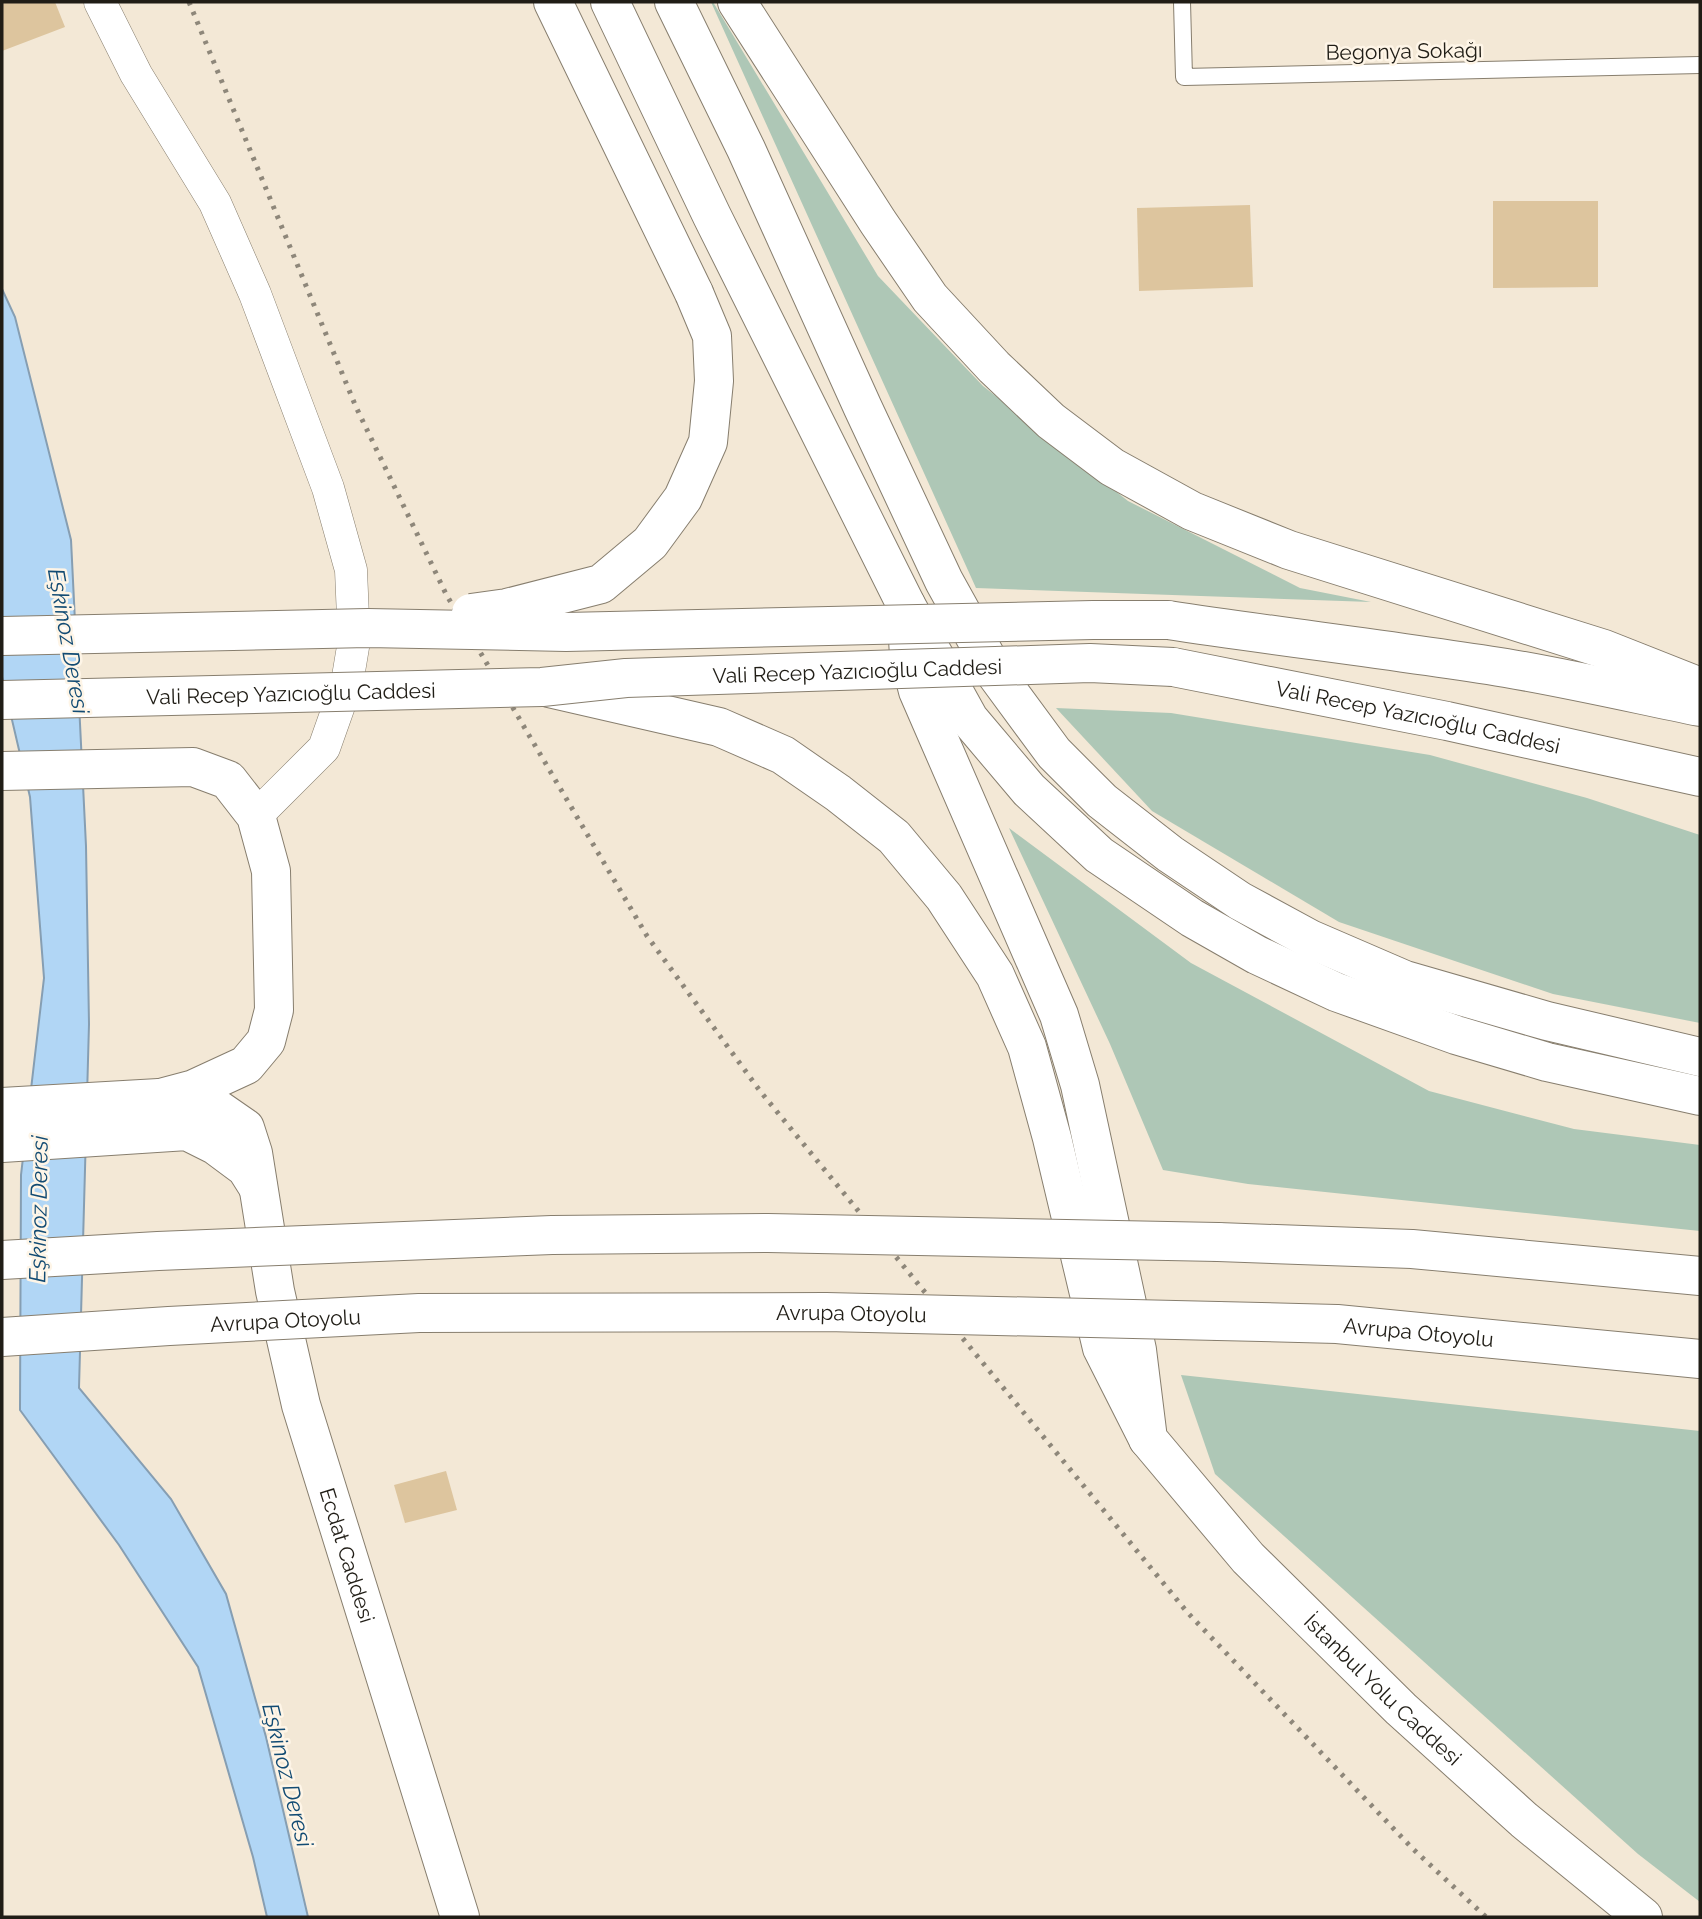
<svg xmlns="http://www.w3.org/2000/svg" width="1702" height="1919" font-family="Raleway,sans-serif">
  <style>
    .green { fill: #aec7b6 }
    .water { fill: #b1d6f5; stroke: #869eb2; stroke-width: 2 }
    .building { fill: #ddc59e }
    .lines { fill: none; stroke-linecap: round; stroke-linejoin: round }
    .service-casing { stroke: #877e6e; stroke-width: 18 }
    .minor-casing { stroke: #877e6e; stroke-width: 33 }
    .secondary-casing { stroke: #877e6e; stroke-width: 40 }
    .primary-casing { stroke: #877e6e; stroke-width: 40 }
    .trunk-casing { stroke: #877e6e; stroke-width: 40 }
    .motorway-casing { stroke: #877e6e; stroke-width: 40 }
    .service { stroke: #fff; stroke-width: 16 }
    .minor { stroke: #fff; stroke-width: 32 }
    .secondary { stroke: #fff; stroke-width: 38 }
    .primary { stroke: #fff; stroke-width: 38 }
    .trunk { stroke: #fff; stroke-width: 38 }
    .motorway { stroke: #fff; stroke-width: 38 }
    .rail { stroke: #8e877a; stroke-width: 5; stroke-dasharray: 3.5 7; stroke-linecap: butt }
    .trunk-bridge-casing { stroke: #877e6e; stroke-width: 40; stroke-linecap: butt }
    .motorway-bridge-casing { stroke: #877e6e; stroke-width: 40; stroke-linecap: butt }
    .trunk-bridge { stroke: #fff; stroke-width: 38 }
    .motorway-bridge { stroke: #fff; stroke-width: 38 }
    .labels { text-anchor: middle; dominant-baseline: central; stroke-width: 5; stroke-linejoin: round; paint-order: stroke }
    .street-label { font-size: 21px; fill: #201d16; stroke: #fef5e7 }
    .water-label { font-size: 23px; font-style: italic; fill: #124b73; stroke: #fef5e7 }
  </style>
  <rect width="100%" height="100%" fill="#f3e8d6"/>
  <!-- green -->
  <g class="green">
    <path d="M711 2H713L878 276 983 386 1128 501 1300 588 1371 602 976 588Z"/>
    <path d="M1056 708 1171 713 1430 755 1587 798 1700 835V1023L1553 994 1339 922 1152 811Z"/>
    <path d="M1009 828 1191 963 1429 1091 1574 1129 1700 1145V1231L1248 1184 1163 1170 1110 1044Z"/>
    <path d="M1181 1375 1700 1431V1902L1638 1854 1215 1474Z"/>
  </g>
  <!-- water -->
  <path class="water" d="M2 289 15 317 71 540 86 846 89 1024 79 1388 171 1499 226 1594 266 1737 308 1917H267L253 1857 198 1667 119 1545 20 1410 21 1175 44 978 30 797 2 677Z"/>
  <!-- building -->
  <g class="building">
    <path d="M2 2H55L65 27 2 51Z"/>
    <path d="M1493 201H1598V287L1493 288Z"/>
    <path d="M1250 205 1253 287 1139 291 1137 208Z"/>
    <path d="M446 1471 457 1510 405 1523 394 1485Z"/>
  </g>
  <g class="lines">
    <!-- service casing -->
    <g class="service-casing">
      <path id="service" d="M1182 2 1184 77 1700 65"/>
    </g>
    <!-- minor casing -->
    <g class="minor-casing">
      <path id="minor" d="M100 2 136 74 215 203 255 294 328 488 351 570 354 641 347 683 324 748 256 816"/>
    </g>
    <!-- secondary casing -->
    <g class="secondary-casing">
      <g id="secondary">
        <path d="M2 771 193 767 228 780 256 816 271 871 274 1010 266 1041 246 1065 194 1089 164 1097"/>
        <path id="s1" d="M2 1107 159 1098 187 1099 219 1110 245 1128 253 1153 275 1291 301 1405 460 1917"/>
        <path d="M2 1143 187 1131 215 1145 246 1168 258 1187"/>
      </g>
    </g>
    <!-- primary casing -->
    <g class="primary-casing">
      <g id="primary">
        <path id="s2" d="M610 2 712 216 906 605 909 656 918 691 1059 1015 1080 1085 1137 1350 1148 1439 1248 1558 1401 1709 1524 1820 1643 1917"/>
      </g>
    </g>
    <!-- trunk casing -->
    <g class="trunk-casing">
      <g id="trunk">
        <path d="M553 2 694 293"/>
        <path d="M674 2 746 149 863 408 944 581 995 673 1054 753 1102 801 1170 854 1240 901 1310 939 1405 980 1547 1021 1700 1057"/>
        <path d="M737 2 878 222 930 298 994 367 1051 421 1112 467 1192 511 1289 550 1604 649 1700 687"/>
        <path d="M906 605 969 719 1029 790 1099 855 1192 918 1257 955 1336 992 1456 1035 1547 1062 1700 1096"/>
        <path d="M1168 620C1280 637 1394 650 1506 668 1571 679 1636 694 1700 707"/>
        <path id="s3" d="M1173 667 1447 721 1700 777"/>
        <path d="M549 688 719 727 783 755 838 793 894 837 944 897 995 975 1027 1047 1052 1138 1102 1348 1148 1439"/>
      </g>
    </g>
    <!-- motorway casing -->
    <g class="motorway-casing">
      <g id="motorway">
        <path d="M1218 1242 1412 1249 1700 1276"/>
        <path id="s4" d="M1218 1321 1337 1324 1700 1359"/>
      </g>
    </g>
    <!-- service -->
    <use href="#service" class="service"/>
    <!-- minor -->
    <use href="#minor" class="minor"/>
    <!-- secondary -->
    <use href="#secondary" class="secondary"/>
    <!-- primary -->
    <use href="#primary" class="primary"/>
    <!-- trunk -->
    <use href="#trunk" class="trunk"/>
    <!-- motorway -->
    <use href="#motorway" class="motorway"/>
    <!-- rail -->
    <path class="rail" d="M189 2 356 407 446 594 647 936 760 1091 1187 1612 1412 1848 1486 1917"/>
    <!-- trunk-bridge casing -->
    <g class="trunk-bridge-casing">
      <g id="trunk-bridge">
        <path d="M471 613 507 608 601 584 650 543 683 498 708 442 714 381 712 336 694 293"/>
        <path d="M2 636 368 628 566 632 1093 620H1168"/>
        <path id="s5" d="M2 700 542 687 626 678 1090 663 1173 667"/>
      </g>
    </g>
    <!-- motorway-bridge casing -->
    <g class="motorway-bridge-casing">
      <g id="motorway-bridge">
        <path d="M2 1260 158 1251 552 1235 768 1233 1218 1242"/>
        <path id="s6" d="M2 1337 169 1326 419 1313 826 1312 1218 1321"/>
      </g>
    </g>
    <!-- trunk-bridge -->
    <use href="#trunk-bridge" class="trunk-bridge"/>
    <!-- motorway-bridge -->
    <use href="#motorway-bridge" class="motorway-bridge"/>
  </g>
  <g class="labels">
    <!-- street labels -->
    <g class="street-label">
      <text transform="translate(1404 51) rotate(-1)">Begonya Sokağı</text>
      <text stroke="none"><textPath href="#s5" startOffset="856">Vali Recep Yazıcıoğlu Caddesi</textPath></text>
      <text stroke="none"><textPath href="#s5" startOffset="289">Vali Recep Yazıcıoğlu Caddesi</textPath></text>
      <text stroke="none"><textPath href="#s3" startOffset="250">Vali Recep Yazıcıoğlu Caddesi</textPath></text>
      <text stroke="none"><textPath href="#s6" startOffset="850">Avrupa Otoyolu</textPath></text>
      <text stroke="none"><textPath href="#s6" startOffset="284">Avrupa Otoyolu</textPath></text>
      <text stroke="none"><textPath href="#s4" startOffset="201">Avrupa Otoyolu</textPath></text>
      <text stroke="none"><textPath href="#s1" startOffset="691">Ecdat Caddesi</textPath></text>
      <text stroke="none"><textPath href="#s2" startOffset="1890">İstanbul Yolu Caddesi</textPath></text>
    </g>
    <!-- water labels -->
    <g class="water-label">
      <text transform="translate(69 641) rotate(80)">Eşkinoz Deresi</text>
      <text transform="translate(38 1209) rotate(-89)">Eşkinoz Deresi</text>
      <text transform="translate(288 1775) rotate(76)">Eşkinoz Deresi</text>
    </g>
  </g>
  <!-- border -->
  <rect width="1702" height="1919" fill="none" stroke="#201d16" stroke-width="7"/>
</svg>
